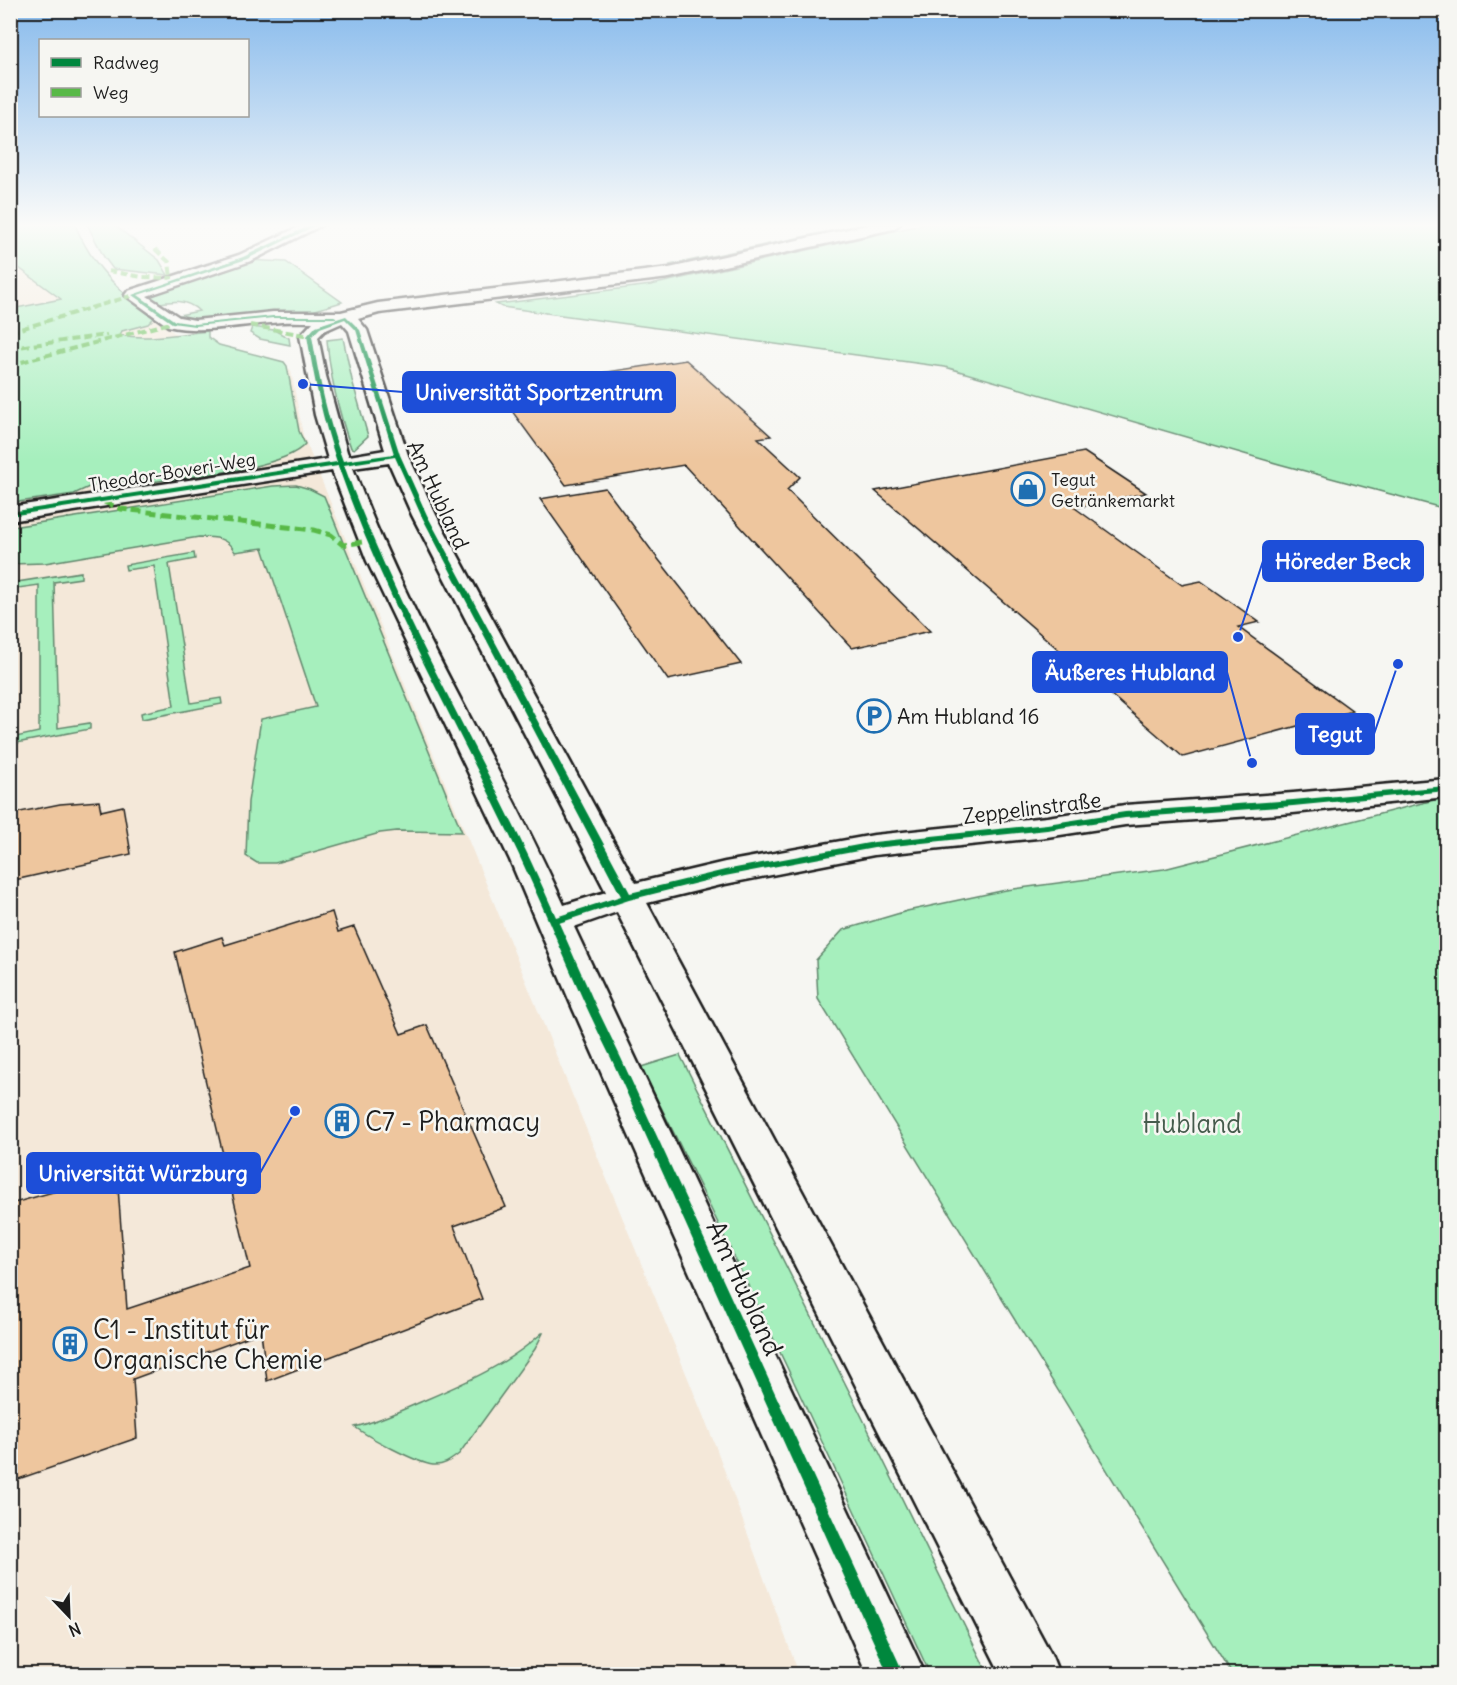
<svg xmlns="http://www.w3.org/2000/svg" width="1457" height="1685" font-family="Delius,sans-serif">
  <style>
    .built { fill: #f4e8d9 }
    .green { fill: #a6efbd; stroke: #61866c; stroke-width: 1.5 }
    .building { fill: #eec69e; stroke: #1c1c1c; stroke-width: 1.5 }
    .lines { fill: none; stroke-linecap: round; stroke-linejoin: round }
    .minor-casing { stroke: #1c1c1c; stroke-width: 5 }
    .minor { fill: #f6f6f2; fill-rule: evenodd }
    .quiet-far1 { stroke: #58b947; stroke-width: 4; stroke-dasharray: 8 4; stroke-linecap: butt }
    .quiet { stroke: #58b947; stroke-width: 5; stroke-dasharray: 10 5; stroke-linecap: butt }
    .cycleway-casing { stroke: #f6f6f2; stroke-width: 4 }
    .cycleway { fill: #00873e; fill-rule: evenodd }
    .labels { text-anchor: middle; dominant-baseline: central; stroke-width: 5; stroke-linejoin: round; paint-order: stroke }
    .far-street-label { font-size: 18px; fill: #1c1c1c; stroke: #f6f6f2 }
    .far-poi-label { font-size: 18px; fill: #1c1c1c; stroke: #f6f6f2; text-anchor: start }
    .street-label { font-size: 21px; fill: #1c1c1c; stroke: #f6f6f2 }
    .poi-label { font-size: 21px; fill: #1c1c1c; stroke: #f6f6f2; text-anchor: start }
    .near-poi-label { font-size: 26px; fill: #1c1c1c; stroke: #f6f6f2; text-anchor: start }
    .near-park-label { font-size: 26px; fill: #455b4c; stroke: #f6f6f2 }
    .near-street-label { font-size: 26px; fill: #1c1c1c; stroke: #f6f6f2 }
    .leader { fill: none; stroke: #1d4ed8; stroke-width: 2 }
    .callout-dot { fill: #1d4ed8; stroke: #f6f6f2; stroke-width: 2 }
    .callout { fill: #1d4ed8; stroke: #1d4ed8; stroke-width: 2 }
    .callout-label { font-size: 22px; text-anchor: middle; font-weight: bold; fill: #fff }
  </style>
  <rect width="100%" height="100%" fill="#f6f6f2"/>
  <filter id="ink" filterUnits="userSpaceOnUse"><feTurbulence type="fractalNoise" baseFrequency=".0167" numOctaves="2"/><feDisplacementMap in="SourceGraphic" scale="12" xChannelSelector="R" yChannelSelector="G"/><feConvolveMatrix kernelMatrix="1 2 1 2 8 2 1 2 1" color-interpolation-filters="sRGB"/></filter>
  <g filter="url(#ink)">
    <!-- built -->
    <path class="built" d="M10 224H65L105 285 181 337 241 353 291 370 303 435 714 1442 799 1674H11Z"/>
    <!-- green -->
    <g class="green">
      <path d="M11 224H75C91 266 120 291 154 318L148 324 122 331 120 335C149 340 178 334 208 331V337L219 345 284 362 287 366 299 431 305 444C284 470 177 478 142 483L126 481 89 487 74 494 11 503V309L61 299 11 262Z"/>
      <path d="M87 224H113L159 260 168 275 113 269 104 257Z"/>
      <path d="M863 224H872L678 266 669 265Z"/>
      <path d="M925 224H1446V509L1279 464 945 367 502 307 496 304 651 285Z"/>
      <path d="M245 260 286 262 342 302 309 312 194 321 174 316 199 311C185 298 171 301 154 304L145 295Z"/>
      <path d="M252 327 274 330 289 338 290 345 260 339 250 333Z"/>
      <path d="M343 338 352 380 368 436 354 449 351 448C339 413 330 377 327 340Z"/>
      <path d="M296 485 310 489 324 496 462 832 397 831 380 833 275 863H257L246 856 248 802 261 719 316 707 263 548 235 552C227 537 215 537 199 537L45 563 11 564 12 527 273 486Z"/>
      <path d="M194 553 195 559 169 564 191 703 221 698 222 704 142 719 141 713 174 706 154 566 126 570 125 565Z"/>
      <path d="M81 572V578L54 582 58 728 90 723V729L11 744V738L39 732V585L11 589V583Z"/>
      <path d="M1446 797V1674H1232L818 999 816 960 843 930 907 911 1006 890 1164 869Z"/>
      <path d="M680 1055 859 1411 988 1674H930C836 1471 742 1268 641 1067Z"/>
      <path d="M542 1333H543L535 1349 459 1454C451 1460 444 1466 433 1465 417 1463 368 1437 355 1427 379 1421 402 1410 425 1400 467 1382 508 1364 542 1333Z"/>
    </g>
    <!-- building -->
    <g class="building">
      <path d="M686 360 771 436 758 438 800 477 787 490 930 631 852 648 684 465 566 485 493 385 552 377 555 380Z"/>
      <path d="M1084 452 1146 493 1075 508 1182 585 1201 581 1259 622 1238 627 1353 711 1183 757 875 491Z"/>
      <path d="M605 488 655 555 741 664 668 680 540 499Z"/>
      <path d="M99 801 101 811 123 806 131 854 10 881V814L60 804Z"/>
      <path d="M332 912 338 932 354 927 401 1034 427 1025 506 1207 454 1226 482 1299 267 1381 261 1332 133 1379 137 1438 10 1482V1204L117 1174 127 1309 250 1268 175 952 222 937 225 945Z"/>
    </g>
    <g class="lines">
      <!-- minor casing -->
      <g class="minor-casing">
        <path id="minor" d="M305 224H324L251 261 147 296 179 317 195 320 273 312H341L378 303 669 268 872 224H900L893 229 669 278 379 313 358 319 367 330 408 455 436 515 636 883 725 862 874 835 1047 817 1125 805 1293 793 1446 779V797L1293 813 1125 825 1047 837 874 855 725 884 647 903 1051 1654 1059 1674H1001L617 912 574 927 925 1674H867L570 1002 510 860 367 561 332 471 10 521V507L328 459 315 415 300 336 313 322C299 322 285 321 271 323 236 325 202 334 168 326L125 295 128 291 239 255ZM342 323 349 331 385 450 349 456 347 452 326 376 318 337 324 331ZM389 463 412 515 606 892 564 905C498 758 409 620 353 468Z"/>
      </g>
      <!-- minor -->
      <use href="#minor" class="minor"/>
      <!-- quiet-far1 -->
      <g class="quiet-far1">
        <path d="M155 249 169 262 171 278"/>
        <path d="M108 271 142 277 173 278"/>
        <path d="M250 325 309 336"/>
        <path d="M10 332 134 295"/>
        <path d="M10 348 107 335"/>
        <path d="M10 365 174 322"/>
      </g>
      <!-- quiet -->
      <path class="quiet" d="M104 502 121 509 314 530 331 535 343 545 369 541"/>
      <!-- cycleway casing -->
      <g class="cycleway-casing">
        <g id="cycleway">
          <path d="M313 224H319L247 259 138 295 175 321 195 324 273 316H334L336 317V318H273L195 326 172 323 132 295 243 257Z"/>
          <path d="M346 316 360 330 400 455 427 515 630 893 725 870 874 842 1047 824 1125 812 1293 800 1446 786V791L1293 806 1125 818 1047 830 874 848 725 876 629 900 559 923 594 1002 621 1058 904 1674H888L611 1058C573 983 544 905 507 830 449 710 382 592 338 466L10 516V512L337 462C323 421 314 379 307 336L316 326ZM345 319 356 330 394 454 343 461C328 421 319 379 312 336L320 328ZM395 457 421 515 621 896 556 917C490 764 400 622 344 465Z"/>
        </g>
      </g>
      <!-- cycleway -->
      <use href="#cycleway" class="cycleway"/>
    </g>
  </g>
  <!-- sky -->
  <linearGradient id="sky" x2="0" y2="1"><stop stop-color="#87baec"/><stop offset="0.49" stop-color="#fbfbf9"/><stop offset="1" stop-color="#fbfbf9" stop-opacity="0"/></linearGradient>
  <rect width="1457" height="460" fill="url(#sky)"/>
  <!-- icons -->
  <defs>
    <g id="shop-ring" transform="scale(1.725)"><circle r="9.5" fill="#f6f6f2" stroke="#1f6fb2" stroke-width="1.5"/><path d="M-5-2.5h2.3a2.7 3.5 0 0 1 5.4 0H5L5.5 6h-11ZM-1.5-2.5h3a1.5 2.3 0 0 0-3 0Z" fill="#1f6fb2"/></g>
    <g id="parking-ring" transform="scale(1.725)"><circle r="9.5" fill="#f6f6f2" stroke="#1f6fb2" stroke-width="1.5"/><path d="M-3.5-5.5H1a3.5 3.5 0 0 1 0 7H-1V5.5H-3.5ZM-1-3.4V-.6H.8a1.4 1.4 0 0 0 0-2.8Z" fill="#1f6fb2"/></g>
    <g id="building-ring" transform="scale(1.725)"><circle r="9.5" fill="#f6f6f2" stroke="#1f6fb2" stroke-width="1.5"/><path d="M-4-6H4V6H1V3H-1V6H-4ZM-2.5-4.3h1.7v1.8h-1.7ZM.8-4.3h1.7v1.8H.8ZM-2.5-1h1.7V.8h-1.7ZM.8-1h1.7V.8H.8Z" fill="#1f6fb2"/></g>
  </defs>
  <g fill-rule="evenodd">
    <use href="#shop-ring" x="1028" y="489"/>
    <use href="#parking-ring" x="874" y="716"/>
    <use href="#building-ring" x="342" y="1121"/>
    <use href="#building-ring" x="70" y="1344"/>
  </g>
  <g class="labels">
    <!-- far-street labels -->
    <g class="far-street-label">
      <text transform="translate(172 472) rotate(-9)">Theodor-Boveri-Weg</text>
    </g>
    <!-- far-poi labels -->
    <g class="far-poi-label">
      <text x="1051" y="479">Tegut<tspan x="1051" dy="21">Getränkemarkt</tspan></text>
    </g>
    <!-- street labels -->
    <g class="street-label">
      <text transform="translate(438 495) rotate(65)">Am Hubland</text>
      <text transform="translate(1032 808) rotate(-7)">Zeppelinstraße</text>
    </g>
    <!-- poi labels -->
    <g class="poi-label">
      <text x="897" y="716">Am Hubland 16</text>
    </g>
    <!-- near-poi labels -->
    <g class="near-poi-label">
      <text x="365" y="1121">C7 - Pharmacy</text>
      <text x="93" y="1329">C1 - Institut für<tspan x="93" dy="30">Organische Chemie</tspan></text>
    </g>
    <!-- near-park labels -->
    <g class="near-park-label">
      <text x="1192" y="1123">Hubland</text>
    </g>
    <!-- near-street labels -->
    <g class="near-street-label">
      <text transform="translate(745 1288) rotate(65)">Am Hubland</text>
    </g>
  </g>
  <!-- callouts -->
  <path class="leader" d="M303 384L403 392M1238 637L1263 561M1252 763L1227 672M1398 664L1374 734M295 1111L260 1173"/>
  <g class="callout-dot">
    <circle cx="303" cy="384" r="6"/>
    <circle cx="1238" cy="637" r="6"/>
    <circle cx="1252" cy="763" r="6"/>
    <circle cx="1398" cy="664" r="6"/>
    <circle cx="295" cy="1111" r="6"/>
  </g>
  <g class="callout">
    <rect x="403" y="372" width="272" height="40" rx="6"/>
    <rect x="1263" y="541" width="160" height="40" rx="6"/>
    <rect x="1033" y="652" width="194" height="40" rx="6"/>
    <rect x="1296" y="714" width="78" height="40" rx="6"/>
    <rect x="27" y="1153" width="233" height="40" rx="6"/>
  </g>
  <g class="callout-label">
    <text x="539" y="400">Universität Sportzentrum</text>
    <text x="1343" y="569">Höreder Beck</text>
    <text x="1130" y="680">Äußeres Hubland</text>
    <text x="1335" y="742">Tegut</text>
    <text x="143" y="1181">Universität Würzburg</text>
  </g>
  <!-- margin -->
  <rect width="1457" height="1685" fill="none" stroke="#f6f6f2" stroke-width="36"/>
  <rect x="18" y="18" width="1421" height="1649" fill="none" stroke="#1c1c1c" stroke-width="2" filter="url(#ink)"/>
  <!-- legend -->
  <rect x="39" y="39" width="210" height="78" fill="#f6f6f2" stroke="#9f9f9c" stroke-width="1.5"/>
  <rect x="51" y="58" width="30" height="9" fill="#00873e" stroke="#9f9f9c" stroke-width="1.5"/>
  <text x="93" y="69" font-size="18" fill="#1c1c1c">Radweg</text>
  <rect x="51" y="88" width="30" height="9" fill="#58b947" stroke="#9f9f9c" stroke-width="1.5"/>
  <text x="93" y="99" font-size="18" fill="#1c1c1c">Weg</text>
  <!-- north arrow -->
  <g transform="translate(69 1616) rotate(157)" stroke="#f6f6f2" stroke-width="4.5" paint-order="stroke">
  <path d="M0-4.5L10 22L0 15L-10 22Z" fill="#1c1c1c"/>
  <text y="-9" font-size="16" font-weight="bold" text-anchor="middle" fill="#1c1c1c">N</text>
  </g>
</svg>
